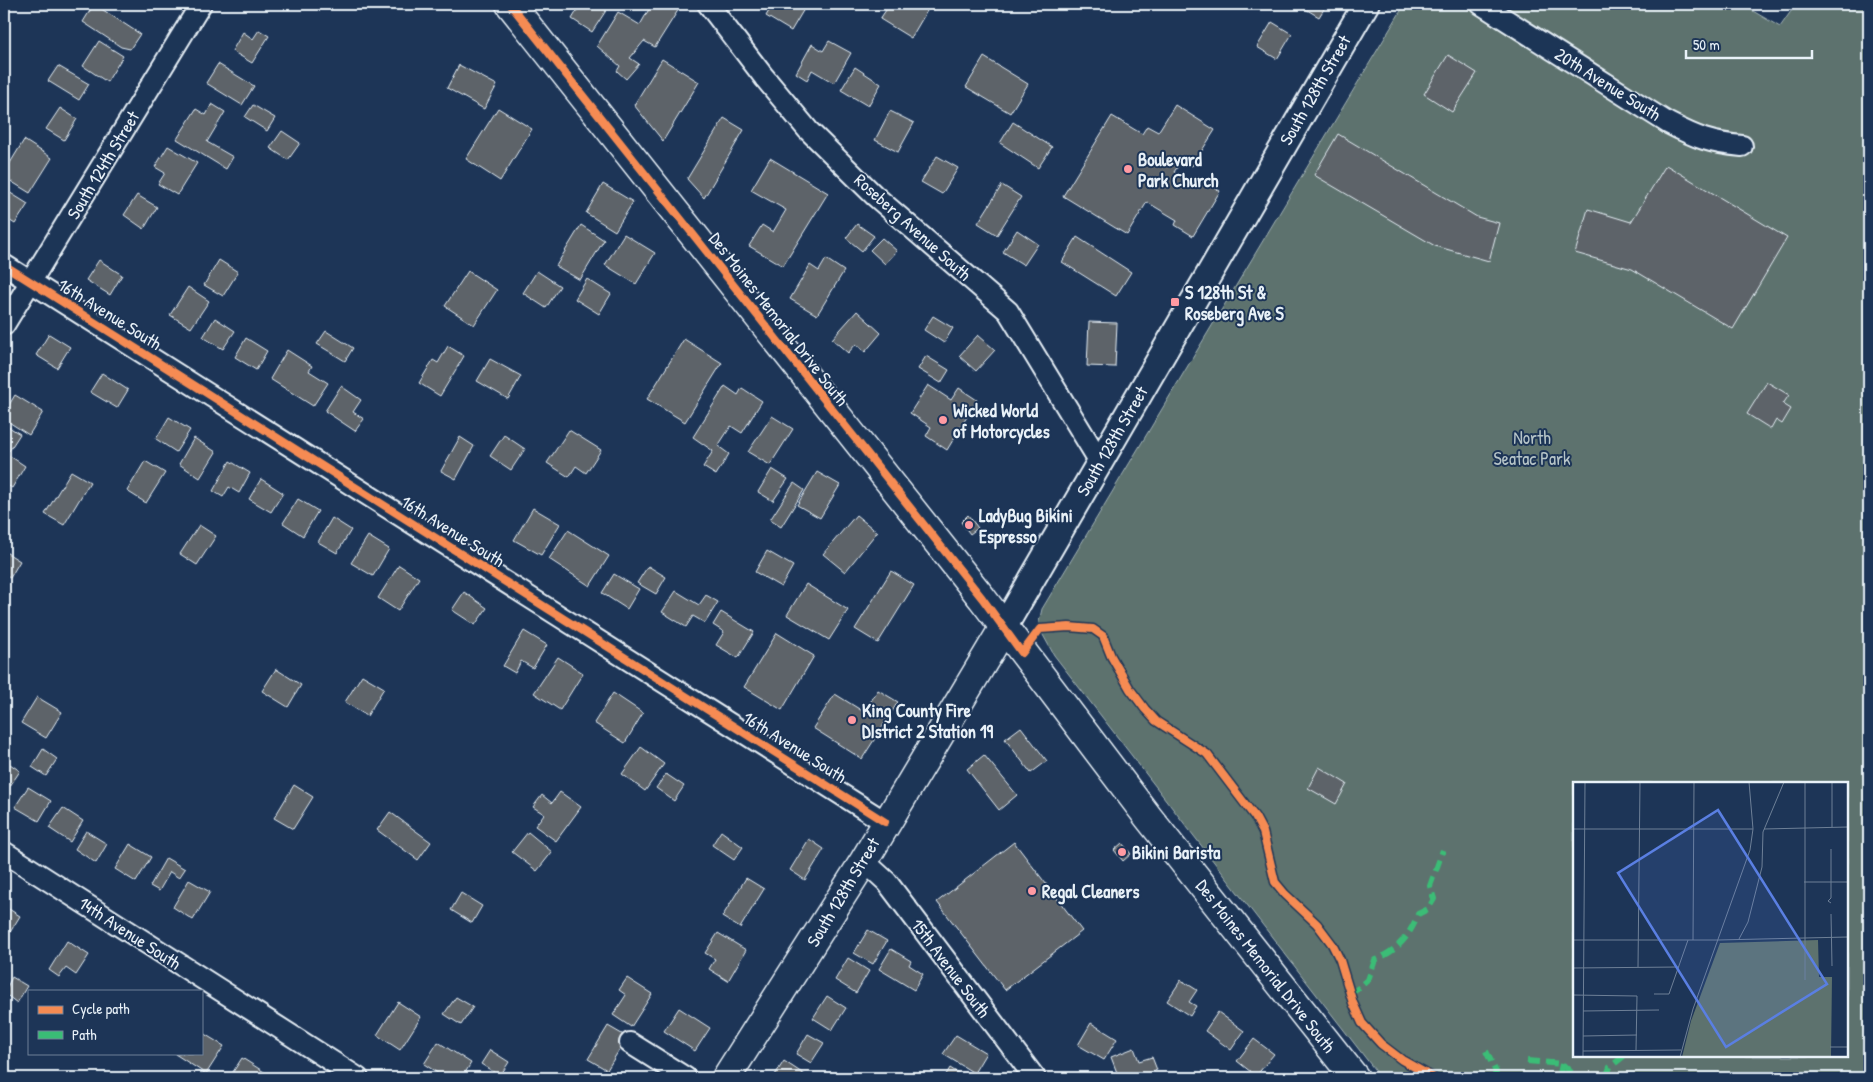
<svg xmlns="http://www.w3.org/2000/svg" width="1873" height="1082" font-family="'Patrick Hand',sans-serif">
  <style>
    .green { fill: #5d726e; stroke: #a2b2b3; fill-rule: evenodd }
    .building { fill: #5d6469; stroke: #e8f1f8 }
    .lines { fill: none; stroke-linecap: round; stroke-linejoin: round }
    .minor-casing { stroke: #e8f1f8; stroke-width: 24 }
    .tertiary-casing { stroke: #e8f1f8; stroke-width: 29 }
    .secondary-casing { stroke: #e8f1f8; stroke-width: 31 }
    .minor { stroke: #1d3557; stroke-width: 20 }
    .tertiary { stroke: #1d3557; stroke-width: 25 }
    .secondary { stroke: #1d3557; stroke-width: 28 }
    .quiet { stroke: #3abd76; stroke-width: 6; stroke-dasharray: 12 6; stroke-linecap: butt }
    .cycleway-casing { stroke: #1d3557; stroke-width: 11 }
    .cycleway { stroke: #f68b52; stroke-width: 8 }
    .poi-dot { fill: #ff9aa2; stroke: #1d3557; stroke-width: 2 }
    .labels { text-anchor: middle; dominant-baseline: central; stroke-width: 4; stroke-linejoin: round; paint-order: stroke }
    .street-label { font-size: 18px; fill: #e8f1f8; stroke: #1d3557 }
    .poi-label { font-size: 18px; font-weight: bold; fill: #e8f1f8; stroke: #1d3557; text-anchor: start }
    .park-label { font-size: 18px; fill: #b7c5c8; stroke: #1d3557 }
    .inset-road { fill: none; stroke: #6e8097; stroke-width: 1 }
    .view { fill: #5a7fe2; fill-opacity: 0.15; stroke: #5a7fe2; stroke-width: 2.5 }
    .inset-edge { fill: none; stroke: #e8f1f8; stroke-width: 2.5 }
  </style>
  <rect width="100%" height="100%" fill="#1d3557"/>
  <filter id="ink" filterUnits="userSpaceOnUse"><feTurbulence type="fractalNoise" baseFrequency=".02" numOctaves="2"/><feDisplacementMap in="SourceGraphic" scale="10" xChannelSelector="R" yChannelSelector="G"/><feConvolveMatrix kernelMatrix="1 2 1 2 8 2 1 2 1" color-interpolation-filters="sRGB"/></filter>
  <g filter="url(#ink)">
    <!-- green -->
    <path class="green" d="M1405 4H1741L1780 27 1796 4H1869V1078H1381L1054 655 1038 626 1042 609ZM1574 783H1847V1056H1574Z"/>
    <!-- building -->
    <g class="building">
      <path d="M94 4 140 34 130 49 121 47 83 22Z"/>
      <path d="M581 4H605L609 6 592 32 572 19Z"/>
      <path d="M652 4H682L655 47 644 41 630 58 639 64 626 79 617 71 620 66 597 46 618 12 640 25Z"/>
      <path d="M773 4H807L791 31 766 16Z"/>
      <path d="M890 4H931L911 38 880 19Z"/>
      <path d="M1297 4H1327L1319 17Z"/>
      <path d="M1272 22 1292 34 1277 59 1257 47Z"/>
      <path d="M259 30 269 36 252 63 232 51 243 32 253 39Z"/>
      <path d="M99 41 123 56 107 82 83 66Z"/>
      <path d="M829 41 851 53 834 83 812 70 807 80 796 73 812 44 823 51Z"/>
      <path d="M1448 55 1477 73 1452 112 1424 94Z"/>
      <path d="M984 57 1028 84 1010 113 966 87Z"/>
      <path d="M662 59 699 82 663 141 634 105Z"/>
      <path d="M218 64 254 86 242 105 206 83Z"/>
      <path d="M459 65 497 85 484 109 447 88Z"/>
      <path d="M58 66 89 84 79 100 48 81Z"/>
      <path d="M855 67 881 84 868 106 841 90Z"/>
      <path d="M212 104 225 112 207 142 233 157 226 169 177 139 196 109 206 115Z"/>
      <path d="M253 105 275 118 267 131 245 117Z"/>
      <path d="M1175 105 1215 130 1192 166 1182 160 1174 172 1194 184 1198 177 1220 191 1193 236 1175 225 1177 220 1147 202 1127 235 1063 196 1112 116 1142 134 1147 126 1158 132Z"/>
      <path d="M60 108 77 119 64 140 46 129Z"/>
      <path d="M498 108 532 129 500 181 466 159Z"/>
      <path d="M890 111 914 123 898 152 875 140Z"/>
      <path d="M724 118 744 130 704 198 687 179Z"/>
      <path d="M1013 122 1052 147 1038 168 1000 143Z"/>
      <path d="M282 131 300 143 288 160 270 148Z"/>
      <path d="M1338 134 1477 217 1499 223 1489 261 1435 246 1314 175Z"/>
      <path d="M24 140 52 158 30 193 4 177V173Z"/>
      <path d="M168 146 197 163 177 195 158 184 165 173 155 167Z"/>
      <path d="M937 156 958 168 942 194 921 182Z"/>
      <path d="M770 158 828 193 783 266 749 246 762 225 773 232 786 210 751 190Z"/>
      <path d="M1666 165 1787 238 1733 329 1632 269 1575 253 1588 209 1631 222Z"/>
      <path d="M603 184 633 202 615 231 586 213Z"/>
      <path d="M1002 185 1021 197 997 235 978 223Z"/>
      <path d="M4 189 28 204 15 224 4 217Z"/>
      <path d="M137 195 157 207 144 229 124 215Z"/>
      <path d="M857 224 874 236 862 251 846 238Z"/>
      <path d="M581 225 604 240 580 280 556 266Z"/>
      <path d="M1017 230 1038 244 1024 265 1003 252Z"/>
      <path d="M624 234 655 253 636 284 605 265Z"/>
      <path d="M1077 237 1131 272 1116 296 1062 262Z"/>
      <path d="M882 238 897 251 885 264 870 250Z"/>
      <path d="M826 259 844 271 817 315 790 299 810 265 819 271Z"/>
      <path d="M99 260 122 275 110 295 86 280Z"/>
      <path d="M219 260 238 272 223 296 204 285Z"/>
      <path d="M468 271 497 290 474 325 445 306Z"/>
      <path d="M537 271 560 286 546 308 523 293Z"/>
      <path d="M587 279 611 294 599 314 575 299Z"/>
      <path d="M188 287 209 301 191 328 170 315Z"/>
      <path d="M857 311 881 333 865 352 856 344 848 353 832 339Z"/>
      <path d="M933 316 953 328 944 343 924 330Z"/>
      <path d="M215 318 235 331 223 349 203 337Z"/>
      <path d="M1089 322 1117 323 1115 367 1087 366Z"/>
      <path d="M326 331 353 348 345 361 317 344Z"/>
      <path d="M49 334 70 347 57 368 36 355Z"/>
      <path d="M978 335 995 350 976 371 959 356Z"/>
      <path d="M246 338 267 351 256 370 235 357Z"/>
      <path d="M684 339 722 363 685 422 647 399Z"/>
      <path d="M448 346 464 356 440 396 419 383 433 360 438 363Z"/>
      <path d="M287 350 312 366 309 371 328 383 313 406 270 379Z"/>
      <path d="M926 356 949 370 941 383 918 369Z"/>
      <path d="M490 359 521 376 508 399 477 381Z"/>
      <path d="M102 373 128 390 117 408 90 392Z"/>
      <path d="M1767 382 1789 395 1783 404 1791 409 1782 424 1776 420 1771 429 1747 414Z"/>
      <path d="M928 385 951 400 959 388 977 400 947 450 926 436 931 427 910 413Z"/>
      <path d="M341 386 361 400 353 412 364 419 355 431 325 411Z"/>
      <path d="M725 386 738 395 742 388 762 401 742 433 731 426 718 446 729 454 716 475 703 467 713 451 693 437Z"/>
      <path d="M15 395 43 412 29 435 4 419V413Z"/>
      <path d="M772 416 793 429 770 465 748 452Z"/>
      <path d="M169 417 190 430 176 452 156 439Z"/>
      <path d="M4 424 20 434 9 451 4 448Z"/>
      <path d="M569 430 601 450 586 473 576 466 569 477 547 463Z"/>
      <path d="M504 435 525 449 511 470 490 456Z"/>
      <path d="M460 437 474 446 456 479 441 471Z"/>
      <path d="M194 438 216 452 200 478 179 464Z"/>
      <path d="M4 452 25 466 12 488 4 483Z"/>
      <path d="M145 461 165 473 146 503 127 491Z"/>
      <path d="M230 461 250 473 239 493 229 487 223 497 213 491Z"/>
      <path d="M772 469 788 479 773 501 758 492Z"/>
      <path d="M71 471 90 482 64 525 45 514Z"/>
      <path d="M817 472 840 485 820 518 797 505Z"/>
      <path d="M261 479 283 493 271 512 249 499Z"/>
      <path d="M794 483 804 490 781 527 770 520Z"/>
      <path d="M298 499 318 511 303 536 283 523Z"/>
      <path d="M533 508 560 524 541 555 514 540Z"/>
      <path d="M856 515 877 532 845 572 823 554Z"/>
      <path d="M968 515 978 528 970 534 961 522Z"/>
      <path d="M332 518 351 530 337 553 318 542Z"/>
      <path d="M199 525 216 536 197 565 180 554Z"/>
      <path d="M568 530 609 556 590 586 549 559Z"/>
      <path d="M368 536 389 549 373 576 351 563Z"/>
      <path d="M4 551 20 561 10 578 4 575Z"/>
      <path d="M767 551 793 566 781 587 755 572Z"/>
      <path d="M399 565 419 578 398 611 378 598Z"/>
      <path d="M648 566 666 577 656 594 637 583Z"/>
      <path d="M891 571 914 585 878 643 855 629Z"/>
      <path d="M614 574 639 589 627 609 602 593Z"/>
      <path d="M806 584 848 610 829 640 787 615Z"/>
      <path d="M676 591 699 605 706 595 718 602 705 623 693 616 686 627 662 612Z"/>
      <path d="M464 592 487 608 475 625 452 610Z"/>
      <path d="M721 612 754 632 738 658 716 645 724 632 713 625Z"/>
      <path d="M524 631 547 645 533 668 521 661 515 673 503 666Z"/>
      <path d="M777 633 814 656 782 710 744 687Z"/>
      <path d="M558 657 583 673 560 710 534 693Z"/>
      <path d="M276 669 301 685 288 707 262 691Z"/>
      <path d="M362 675 384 688 367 716 345 702Z"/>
      <path d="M878 690 898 702 862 759 813 728 835 694 864 712Z"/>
      <path d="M613 693 643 713 625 743 594 723Z"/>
      <path d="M37 697 62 712 46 738 21 723Z"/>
      <path d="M1021 727 1047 761 1031 773 1005 739Z"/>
      <path d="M641 747 664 764 645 791 622 774Z"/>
      <path d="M43 749 57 759 46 776 32 767Z"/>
      <path d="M984 755 1017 795 999 810 967 769Z"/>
      <path d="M10 764 20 771 4 795V774Z"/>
      <path d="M1319 767 1347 784 1336 804 1308 788Z"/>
      <path d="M666 774 684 786 674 801 656 788Z"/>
      <path d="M294 785 313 797 293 829 274 818Z"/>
      <path d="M28 787 51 801 39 821 15 807Z"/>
      <path d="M560 792 581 807 556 841 535 826 544 814 533 807 542 795 552 803Z"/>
      <path d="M63 808 83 821 70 842 49 828Z"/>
      <path d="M390 812 431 842 418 860 377 830Z"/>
      <path d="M86 831 107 844 96 863 75 849Z"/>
      <path d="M721 831 743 847 734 860 712 845Z"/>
      <path d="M528 832 552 852 537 871 512 852Z"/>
      <path d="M809 839 824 849 805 880 790 870Z"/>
      <path d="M1014 842 1082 931 1005 990 937 902Z"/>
      <path d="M1122 843 1131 854 1123 861 1114 850Z"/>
      <path d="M130 844 151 857 136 882 115 869Z"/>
      <path d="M166 858 185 869 179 878 170 872 159 891 150 886Z"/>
      <path d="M746 878 764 889 740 928 722 917Z"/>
      <path d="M189 880 210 892 193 920 173 907Z"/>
      <path d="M461 893 482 906 472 923 451 910Z"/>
      <path d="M4 906 20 916 4 942Z"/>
      <path d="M868 930 887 941 873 964 854 953Z"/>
      <path d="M718 933 746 950 728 981 709 969 715 959 705 953Z"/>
      <path d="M67 941 89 955 76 975 66 968 59 977 49 970Z"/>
      <path d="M891 949 911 961 909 965 923 974 914 990 879 969Z"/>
      <path d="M848 958 869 971 856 993 835 980Z"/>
      <path d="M12 977 27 986 17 1003 4 993Z"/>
      <path d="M627 978 652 994 631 1027 613 1015 626 995 619 990Z"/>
      <path d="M1181 980 1197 990 1189 1002 1196 1006 1190 1016 1167 1001Z"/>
      <path d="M827 996 846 1008 832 1030 813 1018Z"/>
      <path d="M456 997 473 1007 461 1025 444 1014Z"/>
      <path d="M398 1002 421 1017 400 1050 377 1035Z"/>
      <path d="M679 1008 710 1028 695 1051 664 1031Z"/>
      <path d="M1218 1012 1244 1031 1231 1050 1205 1031Z"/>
      <path d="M1091 1023 1117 1039 1104 1060 1078 1045Z"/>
      <path d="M608 1026 627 1037 607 1070 588 1059Z"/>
      <path d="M201 1032 224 1046 206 1074 175 1054 201 1053Z"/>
      <path d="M808 1034 824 1043 811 1063 796 1054Z"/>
      <path d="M956 1035 986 1053 974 1073 943 1054Z"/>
      <path d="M1254 1039 1274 1054 1256 1076 1237 1061Z"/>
      <path d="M438 1042 471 1063 462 1078H445L424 1064Z"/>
      <path d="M1134 1048 1139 1061 1152 1057 1157 1070 1134 1078H1119L1111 1057Z"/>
      <path d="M490 1050 509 1062 500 1076 481 1064Z"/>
      <path d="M242 1058 272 1077 271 1078H229Z"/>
      <path d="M784 1061 805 1075 802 1078H773Z"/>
      <path d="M950 1068 966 1078H944Z"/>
    </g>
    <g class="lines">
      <!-- minor casing -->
      <g class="minor-casing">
        <g id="minor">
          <path d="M708 4 764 77 808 130 875 196 1008 311 1100 462"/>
          <path d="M1481 4 1668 123C1697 138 1710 143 1742 146"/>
          <path d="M4 265 885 822"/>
          <path d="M4 325 201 4"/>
          <path d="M4 852 358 1078"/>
          <path d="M864 861 887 882 1035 1078"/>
          <path d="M630 1043 686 1078"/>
        </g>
      </g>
      <!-- tertiary casing -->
      <g class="tertiary-casing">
        <path id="tertiary" d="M1003 629 1366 4"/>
      </g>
      <!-- secondary casing -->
      <g class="secondary-casing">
        <g id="secondary">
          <path d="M510 4 982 598 1148 817 1355 1078"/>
          <path d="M726 1078 864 861 1003 629"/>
        </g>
      </g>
      <!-- minor -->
      <use href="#minor" class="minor"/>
      <!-- tertiary -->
      <use href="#tertiary" class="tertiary"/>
      <!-- secondary -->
      <use href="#secondary" class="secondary"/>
      <!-- quiet -->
      <g class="quiet">
        <path d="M1350 995 1368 980 1375 960C1397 951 1410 936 1418 914L1428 909 1434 899 1430 886 1443 850"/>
        <path d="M1486 1051 1496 1072 1494 1078"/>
        <path d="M1527 1061 1562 1064 1573 1074 1590 1078"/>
        <path d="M1562 1064 1560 1074 1566 1078"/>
        <path d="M1606 1078 1610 1067 1624 1056"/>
      </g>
      <!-- cycleway casing -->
      <g class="cycleway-casing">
        <g id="cycleway">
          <path d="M510 4 982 598 1022 653 1040 629 1069 627 1093 629 1103 636 1111 656 1130 689 1145 709 1156 721 1207 754 1255 817 1263 832 1275 882 1285 894 1317 924 1332 944 1340 960 1353 1003 1362 1023 1381 1044 1402 1060 1434 1078"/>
          <path d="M4 265 885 822"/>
        </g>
      </g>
      <!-- cycleway -->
      <use href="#cycleway" class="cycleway"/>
    </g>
  </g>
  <!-- markers -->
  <g class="poi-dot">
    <circle cx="1128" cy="169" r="5"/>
    <rect x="1170" y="297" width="10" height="10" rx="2.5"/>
    <circle cx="943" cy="420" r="5"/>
    <circle cx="969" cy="525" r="5"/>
    <circle cx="852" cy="720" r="5"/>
    <circle cx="1122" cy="852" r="5"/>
    <circle cx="1032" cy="891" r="5"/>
  </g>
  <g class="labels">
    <!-- street labels -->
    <g class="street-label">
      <text transform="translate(1608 84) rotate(32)">20th Avenue South</text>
      <text transform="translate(1315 90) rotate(-60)">South 128th Street</text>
      <text transform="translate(103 165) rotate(-59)">South 124th Street</text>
      <text transform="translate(913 227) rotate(42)">Roseberg Avenue South</text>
      <text transform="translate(110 314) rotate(32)">16th Avenue South</text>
      <text transform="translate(779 319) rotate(52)">Des Moines Memorial Drive South</text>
      <text transform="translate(1112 441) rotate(-60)">South 128th Street</text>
      <text transform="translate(453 531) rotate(32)">16th Avenue South</text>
      <text transform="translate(795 747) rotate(32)">16th Avenue South</text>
      <text transform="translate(843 892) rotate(-59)">South 128th Street</text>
      <text transform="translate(130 933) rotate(33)">14th Avenue South</text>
      <text transform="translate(1266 966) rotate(52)">Des Moines Memorial Drive South</text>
      <text transform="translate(951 968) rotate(53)">15th Avenue South</text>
    </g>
    <!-- poi labels -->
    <g class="poi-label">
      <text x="1138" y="159">Boulevard<tspan x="1138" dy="21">Park Church</tspan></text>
      <text x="1185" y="292">S 128th St &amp;<tspan x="1185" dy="21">Roseberg Ave S</tspan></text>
      <text x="953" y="410">Wicked World<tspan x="953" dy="21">of Motorcycles</tspan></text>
      <text x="979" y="515">LadyBug Bikini<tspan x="979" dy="21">Espresso</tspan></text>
      <text x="862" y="710">King County Fire<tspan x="862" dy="21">DIstrict 2 Station 19</tspan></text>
      <text x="1132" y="852">Bikini Barista</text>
      <text x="1042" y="891">Regal Cleaners</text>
    </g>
    <!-- park labels -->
    <g class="park-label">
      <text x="1532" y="437">North<tspan x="1532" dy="21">Seatac Park</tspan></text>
    </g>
  </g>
  <!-- overview -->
  <g transform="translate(1573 782)">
    <rect width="275" height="275" fill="#1d3557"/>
    <path d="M245 158 246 195H259L258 275H109L118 239 147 161Z" fill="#5d726e"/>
    <path class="inset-road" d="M232 0V198M259 45V0M0 47H180M191 47 275 45M258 67V116L255 119 258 121M231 100H275M258 132 259 184M166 157 175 140 189 85 190 50 211 0M0 158H145M120 158 121 0M145 158 275 155M65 185 67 0M0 186 106 185M81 212H96L115 158M0 213 64 214 63 268M10 229 86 228M10 254 64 253M257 265H275M10 269 108 268M10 275 12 0M107 275 120 227 177 68 180 47 176 0"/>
    <path class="view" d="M145 28 254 202 153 265 45 91Z"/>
    <rect width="275" height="275" class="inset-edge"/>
  </g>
  <!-- margin -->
  <rect width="1873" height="1082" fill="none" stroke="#1d3557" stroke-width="20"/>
  <rect x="10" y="10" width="1853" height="1062" fill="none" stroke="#e8f1f8" stroke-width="2" filter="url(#ink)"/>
  <!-- legend -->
  <rect x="28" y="990" width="175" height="65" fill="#1d3557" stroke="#6e8097"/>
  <rect x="38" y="1006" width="25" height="8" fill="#f68b52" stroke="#6e8097"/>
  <text x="72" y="1014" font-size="15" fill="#e8f1f8">Cycle path</text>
  <rect x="38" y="1031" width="25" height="8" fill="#3abd76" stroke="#6e8097"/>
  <text x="72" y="1040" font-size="15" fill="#e8f1f8">Path</text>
  <!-- scale -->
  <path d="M1686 50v8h126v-8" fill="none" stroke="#e8f1f8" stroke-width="2.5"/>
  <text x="1693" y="50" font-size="15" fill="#e8f1f8" stroke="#1d3557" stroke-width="4" paint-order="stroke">50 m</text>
</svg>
